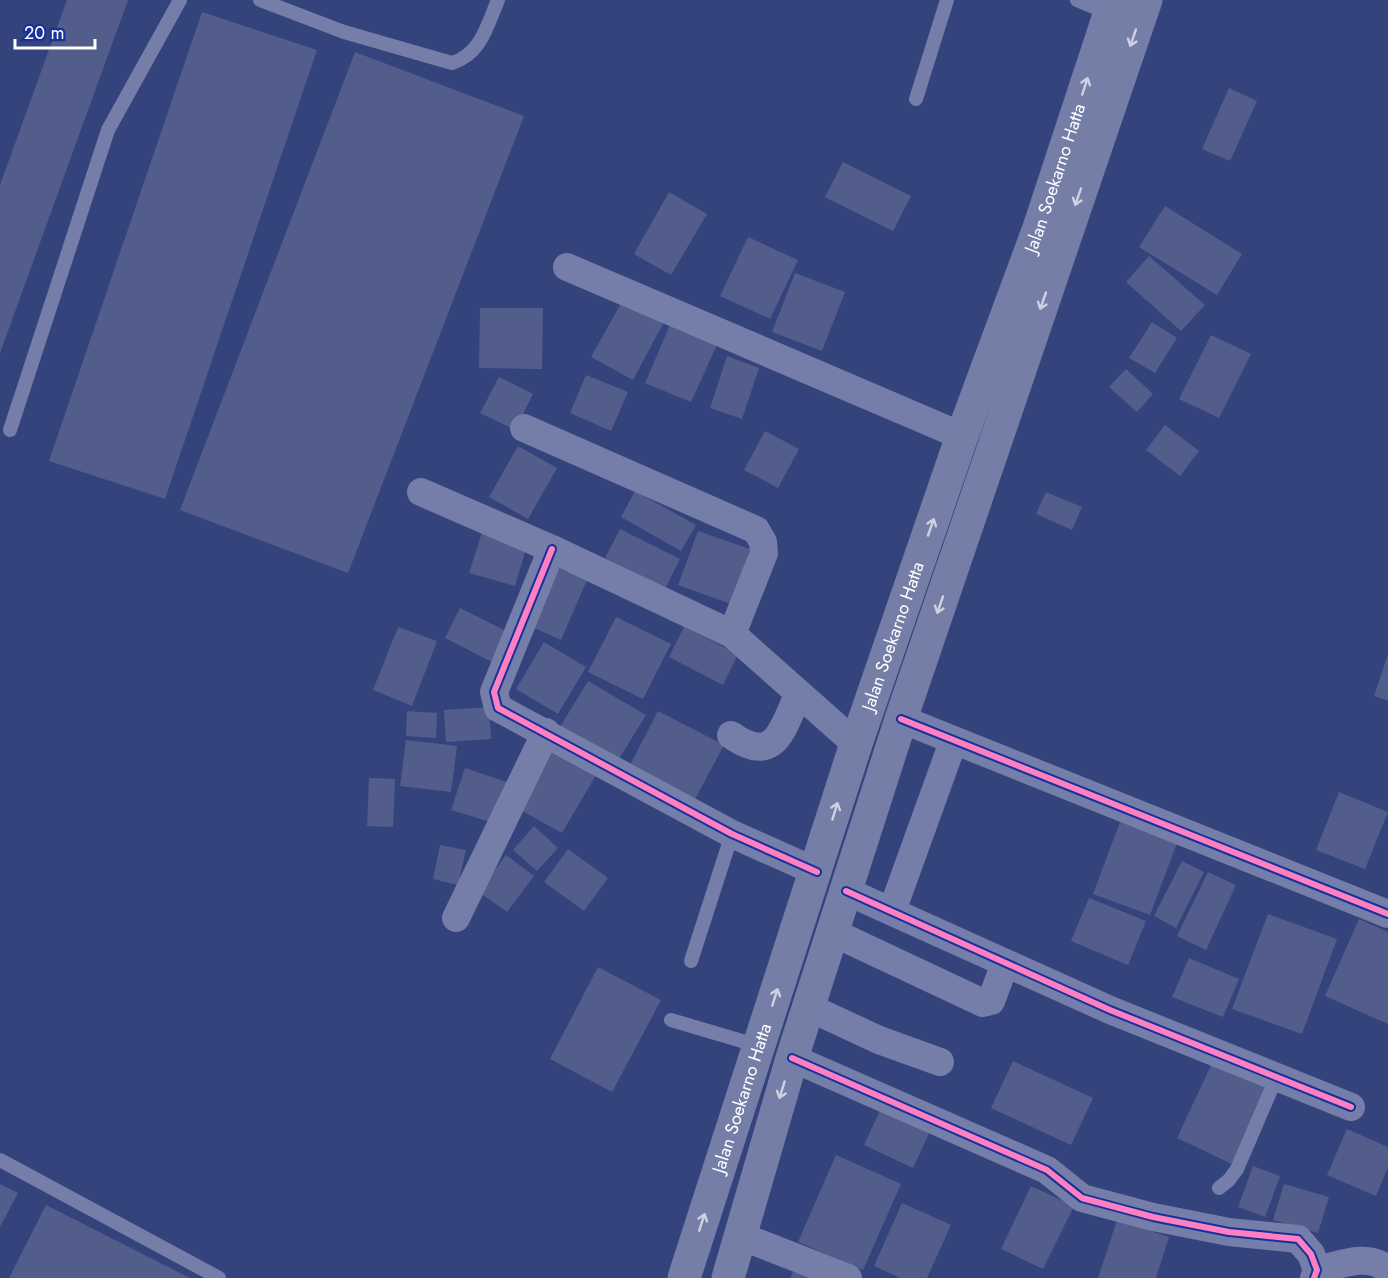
<svg xmlns="http://www.w3.org/2000/svg" width="1388" height="1278" font-family="Jost,sans-serif">
  <style>
    .building { fill: #525d8b }
    .lines { fill: none; stroke-linecap: round; stroke-linejoin: round }
    .lane { stroke: #757ea8; stroke-width: 14 }
    .street { stroke: #757ea8; stroke-width: 28 }
    .highway { stroke: #747ea6; stroke-width: 33 }
    .cycleway-casing { stroke: #16319c; stroke-width: 10 }
    .cycleway { stroke: #ff80c0; stroke-width: 6 }
    .oneway { stroke: #ced2e0 }
    .labels { text-anchor: middle; dominant-baseline: central; stroke-width: 6; stroke-linejoin: round; paint-order: stroke }
    .street-label { font-size: 18px; fill: #fff; stroke: #16319c }
  </style>
  <rect width="100%" height="100%" fill="#35437d"/>
  <!-- building -->
  <g class="building">
    <path d="M67 0H128L0 353V185Z"/>
    <path d="M202 12 317 50 165 499 49 461Z"/>
    <path d="M355 52 524 116 348 573 180 510Z"/>
    <path d="M1229 88 1257 101 1230 161 1202 149Z"/>
    <path d="M843 162 911 196 893 231 825 197Z"/>
    <path d="M669 192 707 214 671 275 634 254Z"/>
    <path d="M1165 206 1242 254 1217 295 1139 247Z"/>
    <path d="M748 237 798 260 770 319 720 296Z"/>
    <path d="M1149 256 1205 305 1181 331 1126 282Z"/>
    <path d="M795 273 845 292 822 351 772 332Z"/>
    <path d="M624 298 665 320 633 380 591 357Z"/>
    <path d="M480 308H543L542 369 479 368Z"/>
    <path d="M1152 322 1177 338 1155 373 1129 358Z"/>
    <path d="M670 325 717 345 691 402 645 383Z"/>
    <path d="M1211 335 1251 354 1219 418 1179 399Z"/>
    <path d="M727 356 759 368 742 419 710 408Z"/>
    <path d="M1126 369 1153 394 1137 412 1109 387Z"/>
    <path d="M586 375 628 392 611 431 570 413Z"/>
    <path d="M499 377 533 394 515 430 480 413Z"/>
    <path d="M1165 425 1199 451 1180 476 1146 450Z"/>
    <path d="M765 431 799 449 778 488 744 470Z"/>
    <path d="M518 446 557 468 528 519 489 497Z"/>
    <path d="M635 491 696 525 681 551 621 517Z"/>
    <path d="M1046 492 1082 507 1072 530 1036 514Z"/>
    <path d="M484 526 529 539 515 586 469 573Z"/>
    <path d="M620 529 680 559 665 589 605 558Z"/>
    <path d="M698 531 750 549 731 604 678 585Z"/>
    <path d="M558 568 587 580 561 640 532 627Z"/>
    <path d="M460 608 508 632 492 662 445 638Z"/>
    <path d="M616 617 671 644 643 699 588 672Z"/>
    <path d="M398 627 437 641 412 706 373 690Z"/>
    <path d="M684 627 738 654 723 685 669 657Z"/>
    <path d="M544 642 586 667 558 714 516 689Z"/>
    <path d="M1388 654V701L1374 696Z"/>
    <path d="M588 681 646 715 614 767 557 732Z"/>
    <path d="M489 707 491 739 446 742 444 710Z"/>
    <path d="M407 711 437 713 436 738 406 736Z"/>
    <path d="M658 711 724 745 695 799 630 765Z"/>
    <path d="M406 740 457 746 451 792 400 786Z"/>
    <path d="M553 743 599 770 562 833 515 807Z"/>
    <path d="M465 768 507 782 494 823 451 810Z"/>
    <path d="M369 778 395 779 393 827 367 826Z"/>
    <path d="M1339 792 1388 812 1365 869 1316 850Z"/>
    <path d="M1120 822 1177 843 1150 915 1093 894Z"/>
    <path d="M534 826 558 848 537 871 513 850Z"/>
    <path d="M440 845 466 850 458 885 433 879Z"/>
    <path d="M568 849 608 878 584 911 544 882Z"/>
    <path d="M506 855 534 876 507 912 479 892Z"/>
    <path d="M1182 861 1204 872 1176 928 1154 916Z"/>
    <path d="M1208 872 1236 885 1206 950 1177 936Z"/>
    <path d="M1089 898 1146 921 1128 965 1071 941Z"/>
    <path d="M1268 914 1337 939 1302 1034 1232 1009Z"/>
    <path d="M1359 919 1388 932V1024L1325 996Z"/>
    <path d="M1189 958 1239 979 1223 1017 1172 997Z"/>
    <path d="M598 967 661 1000 612 1092 550 1059Z"/>
    <path d="M1214 1059 1269 1085 1232 1164 1177 1138Z"/>
    <path d="M1013 1061 1093 1098 1071 1145 991 1108Z"/>
    <path d="M884 1102 933 1125 913 1168 864 1145Z"/>
    <path d="M1347 1129 1388 1147V1167L1376 1196 1327 1175Z"/>
    <path d="M836 1155 901 1184 863 1270 798 1242Z"/>
    <path d="M1253 1166 1280 1176 1265 1217 1238 1207Z"/>
    <path d="M0 1184 18 1193 0 1227Z"/>
    <path d="M1284 1184 1329 1197 1318 1233 1273 1220Z"/>
    <path d="M1031 1186 1074 1206 1043 1269 1001 1249Z"/>
    <path d="M902 1203 951 1225 927 1278H900L874 1266Z"/>
    <path d="M46 1205 190 1278H9Z"/>
    <path d="M1117 1220 1169 1237 1156 1278H1098Z"/>
    <path d="M798 1263 827 1278H790Z"/>
  </g>
  <g class="lines">
    <!-- lane -->
    <g class="lane">
      <path d="M260 0 344 32 452 63C481 54 487 26 498 0"/>
      <path d="M1077 0 1108 13"/>
      <path d="M916 99 947 0"/>
      <path d="M10 430 108 130 180 0"/>
      <path d="M691 961 732 834"/>
      <path d="M671 1020 759 1046"/>
      <path d="M0 1160 219 1278"/>
      <path d="M1219 1188 1229 1180 1237 1169 1277 1076"/>
    </g>
    <!-- street -->
    <g class="street">
      <path d="M567 267 962 436"/>
      <path d="M524 428 756 530 763 542 764 553 732 634"/>
      <path d="M421 492 552 549 732 634 856 744"/>
      <path d="M552 549 494 692 498 708 732 834 817 872"/>
      <path d="M901 719 1388 914"/>
      <path d="M731 735C775 766 782 730 798 695"/>
      <path d="M846 891 1110 1010 1351 1107"/>
      <path d="M892 911 953 742"/>
      <path d="M456 918 546 732"/>
      <path d="M832 932 983 1003 991 1001 1000 977"/>
      <path d="M808 1007 879 1040 940 1062"/>
      <path d="M792 1058 1047 1170 1082 1198 1153 1217 1229 1232 1298 1239 1311 1254 1317 1270 1314 1278"/>
      <path d="M738 1235 848 1278"/>
      <path d="M1317 1270C1339 1265 1369 1252 1388 1270"/>
    </g>
    <!-- highway -->
    <g class="highway">
      <path id="s1" d="M684 1278 856 744 962 436 1039 228 1114 0"/>
      <path d="M728 1278 792 1058 901 719 1146 0"/>
    </g>
    <!-- cycleway casing -->
    <g class="cycleway-casing">
      <g id="cycleway">
        <path d="M552 549 494 692 498 708 732 834 817 872"/>
        <path d="M901 719 1388 914"/>
        <path d="M846 891 1110 1010 1351 1107"/>
        <path d="M792 1058 1047 1170 1082 1198 1153 1217 1229 1232 1298 1239 1311 1254 1317 1270 1314 1278"/>
      </g>
    </g>
    <!-- cycleway -->
    <use href="#cycleway" class="cycleway"/>
  </g>
  <!-- one-way arrows -->
  <defs><path id="oneway-shaft" d="M-6 0H5M1.5-3L5.5 0L1.5 3" fill="none" stroke-width="1.6" stroke-linecap="round" stroke-linejoin="round" transform="scale(1.5)"/></defs>
  <g class="oneway">
    <use href="#oneway-shaft" transform="translate(1133 38) rotate(109)"/>
    <use href="#oneway-shaft" transform="translate(1085 86) rotate(-72)"/>
    <use href="#oneway-shaft" transform="translate(1078 197) rotate(109)"/>
    <use href="#oneway-shaft" transform="translate(1043 301) rotate(109)"/>
    <use href="#oneway-shaft" transform="translate(931 527) rotate(-71)"/>
    <use href="#oneway-shaft" transform="translate(940 605) rotate(109)"/>
    <use href="#oneway-shaft" transform="translate(835 811) rotate(-73)"/>
    <use href="#oneway-shaft" transform="translate(775 997) rotate(-72)"/>
    <use href="#oneway-shaft" transform="translate(782 1090) rotate(107)"/>
    <use href="#oneway-shaft" transform="translate(702 1222) rotate(-72)"/>
  </g>
  <g class="labels">
    <!-- street labels -->
    <g class="street-label">
      <text stroke="none"><textPath href="#s1" startOffset="1161">Jalan Soekarno Hatta</textPath></text>
      <text stroke="none"><textPath href="#s1" startOffset="675">Jalan Soekarno Hatta</textPath></text>
      <text stroke="none"><textPath href="#s1" startOffset="189">Jalan Soekarno Hatta</textPath></text>
    </g>
  </g>
  <!-- scale -->
  <path d="M15 39v9h80v-9" fill="none" stroke="#ffffff" stroke-width="3"/>
  <text x="24" y="39" font-size="18" fill="#ffffff" stroke="#16319c" stroke-width="4.5" paint-order="stroke">20 m</text>
</svg>
